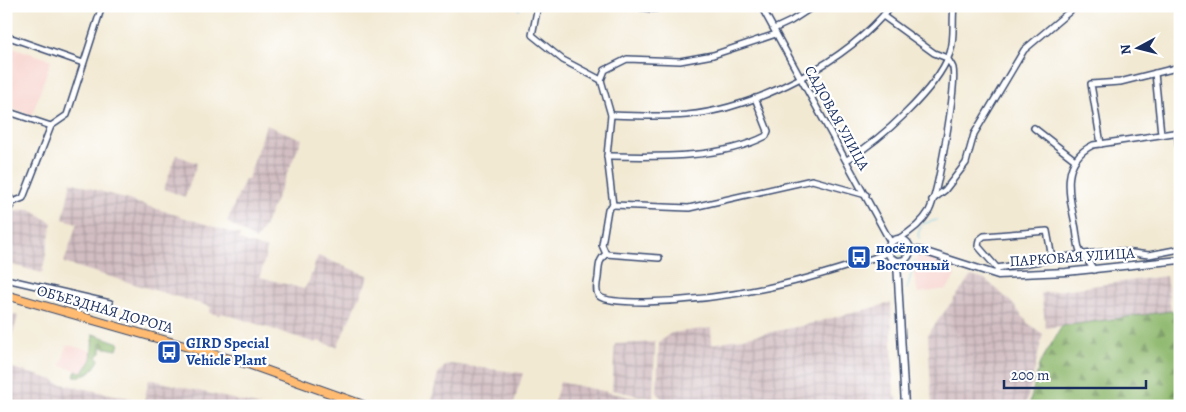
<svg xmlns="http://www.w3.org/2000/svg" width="1186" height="412" font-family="Alegreya,serif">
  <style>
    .built { fill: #f7d0ca }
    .industrial { fill: url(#industrial-grid) }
    .grass { fill: url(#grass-tufts); stroke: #688470 }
    .forest { fill: url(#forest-firs); stroke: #567466 }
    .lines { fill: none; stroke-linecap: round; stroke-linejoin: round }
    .stream { stroke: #69c5e7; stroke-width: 1 }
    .minor-casing { stroke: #3b4b70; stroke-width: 8 }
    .tertiary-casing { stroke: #3b4b70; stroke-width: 9 }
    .primary-casing { stroke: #3b4b70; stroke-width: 10 }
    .minor { stroke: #fff; stroke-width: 5 }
    .tertiary { stroke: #fff; stroke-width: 6 }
    .primary { stroke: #ffbb71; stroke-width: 8 }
    .labels { text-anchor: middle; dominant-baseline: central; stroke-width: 4.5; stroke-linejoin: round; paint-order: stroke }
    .street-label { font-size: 15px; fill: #1b2f5e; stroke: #fff }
    .transit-label { font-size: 15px; font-weight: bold; fill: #164399; stroke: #fff; text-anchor: start }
  </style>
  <defs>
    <pattern id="industrial-grid" width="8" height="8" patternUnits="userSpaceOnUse" patternTransform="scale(1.25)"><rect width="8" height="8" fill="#d2bec2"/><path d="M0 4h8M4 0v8" fill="none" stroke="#aa9ba1"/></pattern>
    <pattern id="grass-tufts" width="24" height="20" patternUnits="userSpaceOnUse" patternTransform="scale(1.25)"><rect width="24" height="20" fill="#b6d981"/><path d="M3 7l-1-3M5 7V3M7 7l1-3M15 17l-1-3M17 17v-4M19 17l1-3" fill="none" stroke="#9cbb72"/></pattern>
    <pattern id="forest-firs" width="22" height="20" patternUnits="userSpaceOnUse" patternTransform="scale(1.25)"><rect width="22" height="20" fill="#90b96f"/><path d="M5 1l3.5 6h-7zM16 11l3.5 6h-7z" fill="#75975e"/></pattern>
  </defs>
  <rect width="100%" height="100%" fill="#fff"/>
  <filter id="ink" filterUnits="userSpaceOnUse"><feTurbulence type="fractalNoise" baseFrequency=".02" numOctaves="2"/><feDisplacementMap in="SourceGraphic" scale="10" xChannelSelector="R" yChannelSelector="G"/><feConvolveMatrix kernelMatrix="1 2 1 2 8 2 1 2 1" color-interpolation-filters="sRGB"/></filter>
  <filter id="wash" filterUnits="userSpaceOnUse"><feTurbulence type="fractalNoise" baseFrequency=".0096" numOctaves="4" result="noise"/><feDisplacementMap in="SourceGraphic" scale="20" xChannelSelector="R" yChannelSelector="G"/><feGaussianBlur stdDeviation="1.12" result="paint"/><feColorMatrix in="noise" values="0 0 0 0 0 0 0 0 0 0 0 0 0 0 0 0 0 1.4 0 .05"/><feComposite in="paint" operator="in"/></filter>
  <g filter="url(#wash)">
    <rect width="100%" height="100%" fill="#f2e9d3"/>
    <!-- built -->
    <g class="built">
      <path d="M6 45 51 60 32 115 6 107Z"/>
      <path d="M924 256 953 268 955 276 947 289 918 293 914 275 917 257Z"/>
      <path d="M67 345 93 351 91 361 83 372 61 366Z"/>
    </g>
    <!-- industrial -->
    <g class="industrial">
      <path d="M266 125 302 139 264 227 256 240 227 222 245 179H248Z"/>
      <path d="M176 155 197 163 185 197 164 189Z"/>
      <path d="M71 182 240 235 239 240 267 249 260 277 304 289 309 281 318 256 369 276 337 347 318 341 316 343 222 313 220 315 209 313 211 307 64 263 77 223 63 219Z"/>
      <path d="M30 209 52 223 42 273 6 263V222L10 212Z"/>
      <path d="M971 276 986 280 1011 302 1029 324 1043 334 1026 406H932L928 334Z"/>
      <path d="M1166 276 1171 311 1046 328 1041 293Z"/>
      <path d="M891 303 893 375 894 395 898 399V406H685L664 404 657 392 659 342 671 333 711 328 712 344 801 326Z"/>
      <path d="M6 313 18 316 9 347 6 348Z"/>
      <path d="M655 342 653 399 612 390 615 344Z"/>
      <path d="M450 364 523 373 513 406H430L438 374 444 367Z"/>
      <path d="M6 366 54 380 57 383 144 401 149 379 261 406H6Z"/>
      <path d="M560 382 655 402V406H553Z"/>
    </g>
    <!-- grass -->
    <circle class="grass" cx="900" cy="251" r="6"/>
    <!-- forest -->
    <g class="forest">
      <path d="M1171 311 1180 316V406H1029L1039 365 1062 326Z"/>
      <path d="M93 334 119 343 117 350 101 347V353L97 356 99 360C93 371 87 377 74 376L76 371 83 372 91 361Z"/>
    </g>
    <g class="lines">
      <!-- stream -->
      <g class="stream">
        <path d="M519 10 520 6"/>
        <path d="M919 238 918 234 922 224 937 220"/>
        <path d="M907 289 915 260"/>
      </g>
    </g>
  </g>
  <g filter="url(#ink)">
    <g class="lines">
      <!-- minor casing -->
      <g class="minor-casing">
        <g id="minor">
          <path d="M538 6 532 35 563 60 601 80 611 115 607 156 613 205"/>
          <path d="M632 6 653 9 669 6"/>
          <path d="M761 6 891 243"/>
          <path d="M883 16 934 53 947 58"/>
          <path d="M774 29 791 21 814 6"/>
          <path d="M6 36 83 63"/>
          <path d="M1155 73 1161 134"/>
          <path d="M601 80 605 70 627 59 680 61 713 55 776 34"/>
          <path d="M6 111 51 126"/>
          <path d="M611 115C636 116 661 117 687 115 757 108 847 62 891 6"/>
          <path d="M1034 128 1075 160"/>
          <path d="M1177 132 1180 157"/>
          <path d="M1101 144 1091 84 1120 82 1180 67"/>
          <path d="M607 156C656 157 722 159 766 136L768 131 755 98"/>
          <path d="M847 160C881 139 936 91 950 53 955 40 952 20 954 6"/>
          <path d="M6 192 13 202"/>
          <path d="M932 200 945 190 966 163 974 134 1024 50 1076 6"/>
          <path d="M613 205 608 209 602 245 606 254C598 260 599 268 598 278 597 283 595 292 599 296 605 302 635 302 644 302 734 300 804 282 888 253"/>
          <path d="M613 205 689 208 812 180 866 195"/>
          <path d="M6 214 13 202 23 198 51 126 67 115 102 6"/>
          <path d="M898 239C909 233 922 223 929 211 938 194 957 85 953 68 952 65 949 61 947 58"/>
          <path d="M606 254 659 258"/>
          <path d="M997 268 1084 254 1116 251 1149 255 1180 249"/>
          <path d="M1094 270C1090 263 1084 257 1080 251 1077 244 1077 232 1075 224 1069 195 1060 161 1093 145L1180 132"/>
          <path d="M997 272V268L978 246 979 240 984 236 1047 231 1052 258"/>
          <path d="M6 279 110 303"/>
        </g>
      </g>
      <!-- tertiary casing -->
      <g class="tertiary-casing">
        <g id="tertiary">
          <circle cx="899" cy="250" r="11"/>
          <path d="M910 249 923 251 998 275 1066 272 1180 260"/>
          <path d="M897 262 905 406"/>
        </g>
      </g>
      <!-- primary casing -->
      <g class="primary-casing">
        <path id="primary" d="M6 295 251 365 366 406"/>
      </g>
      <!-- minor -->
      <use href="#minor" class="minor"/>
      <!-- tertiary -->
      <use href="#tertiary" class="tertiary"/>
      <!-- primary -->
      <use href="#primary" class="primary"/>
    </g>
  </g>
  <!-- icons -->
  <defs>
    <g id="bus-square" transform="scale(1.25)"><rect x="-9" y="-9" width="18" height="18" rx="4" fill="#1a4fb4" stroke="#fff"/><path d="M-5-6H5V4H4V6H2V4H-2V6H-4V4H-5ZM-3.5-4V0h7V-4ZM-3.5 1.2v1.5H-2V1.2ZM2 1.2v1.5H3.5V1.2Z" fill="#fff"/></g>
  </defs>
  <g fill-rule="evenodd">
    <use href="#bus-square" x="859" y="257"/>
    <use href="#bus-square" x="169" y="352"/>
  </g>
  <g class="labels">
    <!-- street labels -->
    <g class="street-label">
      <text transform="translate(837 118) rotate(61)">САДОВАЯ УЛИЦА</text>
      <text transform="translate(1072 257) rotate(-4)">ПАРКОВАЯ УЛИЦА</text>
      <text transform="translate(105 309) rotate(16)">ОБЪЕЗДНАЯ ДОРОГА</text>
    </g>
    <!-- transit labels -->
    <g class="transit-label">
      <text x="876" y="248">посёлок<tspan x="876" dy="17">Восточный</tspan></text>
      <text x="186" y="343">GIRD Special<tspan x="186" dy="17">Vehicle Plant</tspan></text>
    </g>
  </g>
  <!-- margin -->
  <rect width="1186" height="412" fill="none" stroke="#fff" stroke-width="25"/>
  <!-- north arrow -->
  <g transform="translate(1138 48) rotate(263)" stroke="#ffffff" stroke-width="4" paint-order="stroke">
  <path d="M0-4L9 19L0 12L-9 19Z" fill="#1b2f5e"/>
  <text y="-8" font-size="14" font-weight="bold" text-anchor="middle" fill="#1b2f5e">N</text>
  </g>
  <!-- scale -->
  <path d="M1004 380v8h142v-8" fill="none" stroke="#1b2f5e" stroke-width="2.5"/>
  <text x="1011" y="380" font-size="15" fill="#1b2f5e" stroke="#ffffff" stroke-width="4" paint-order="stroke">200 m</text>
</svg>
